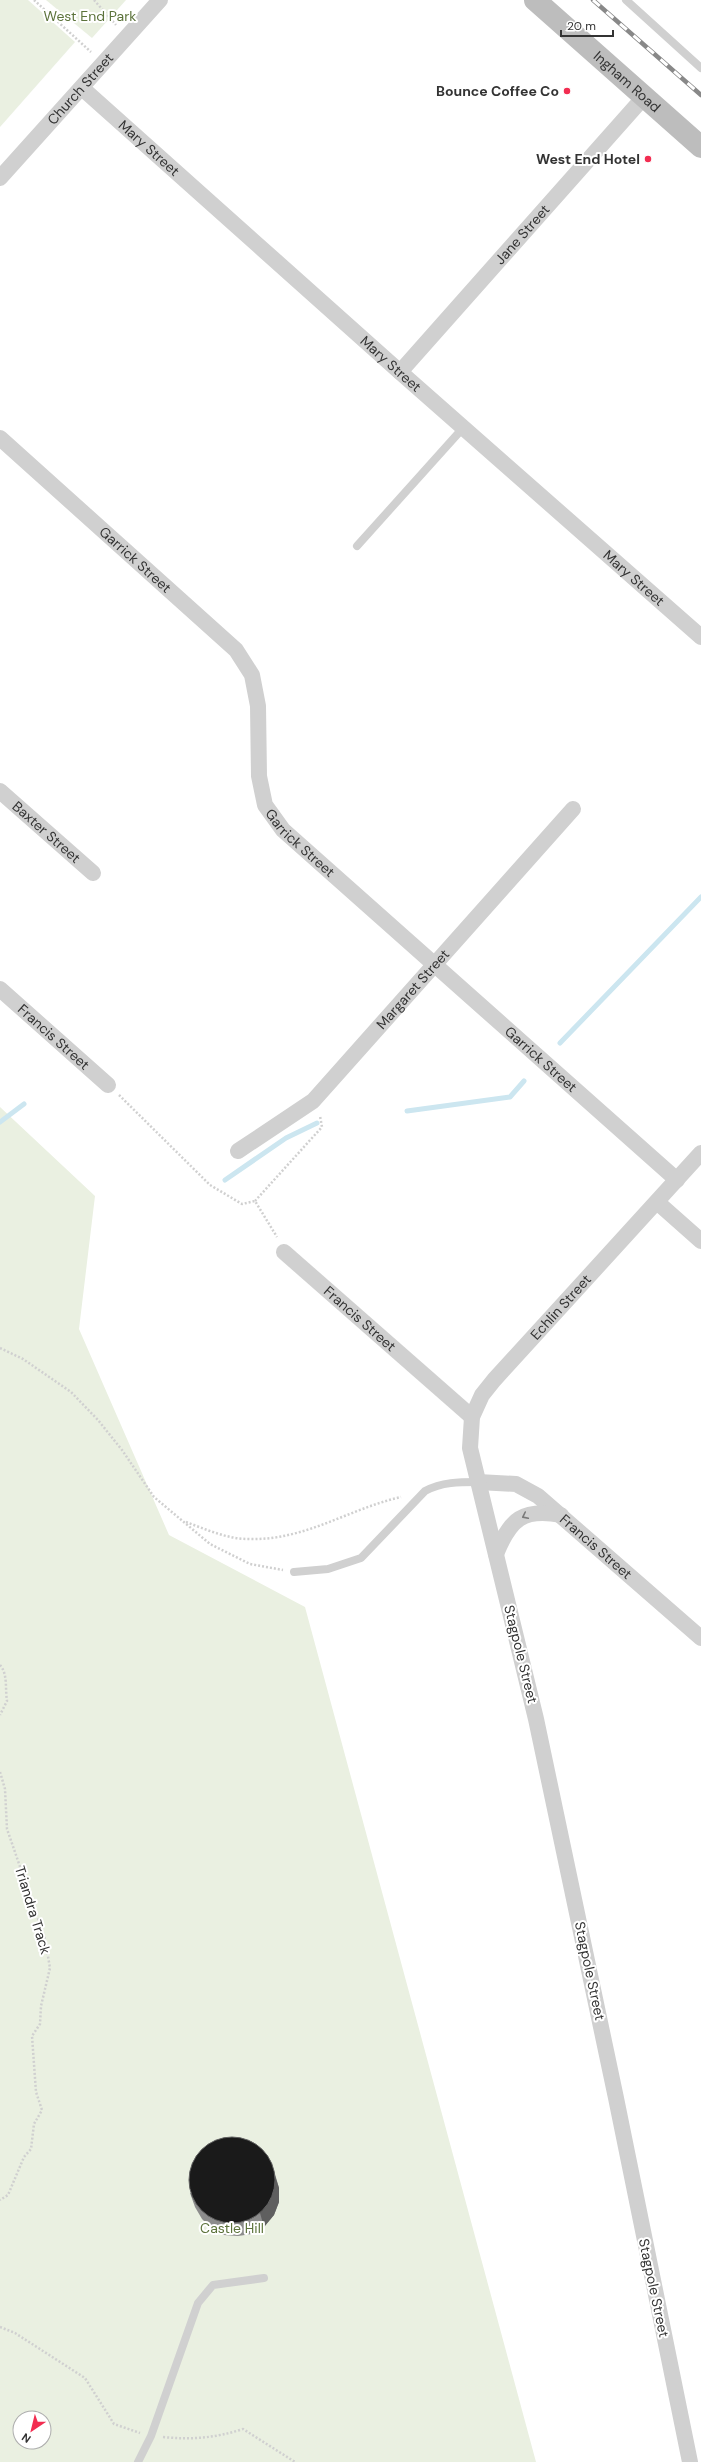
<svg xmlns="http://www.w3.org/2000/svg" width="701" height="2462" font-family="'DM Sans',sans-serif">
  <style>
    .green { fill: #eaf0e1; fill-rule: evenodd }
    .lines { fill: none; stroke-linecap: round; stroke-linejoin: round }
    .stream { stroke: #cce6f0; stroke-width: 5 }
    .path { stroke: #d0d0d0; stroke-width: 2.5; stroke-dasharray: 2 2; stroke-linecap: butt }
    .lane { stroke: #d0d0d0; stroke-width: 8 }
    .street { stroke: #d0d0d0; stroke-width: 16 }
    .secondary { stroke: #bdbdbd; stroke-width: 22 }
    .rail-casing { stroke: #888; stroke-width: 4.5 }
    .rail { stroke: #fff; stroke-width: 3; stroke-dasharray: 9; stroke-linecap: butt }
    .wall { fill: #8c8c8c }
    .shaded-wall { fill: #5f5f5f }
    .building { fill: #1a1a1a; stroke: #5f5f5f }
    .oneway { stroke: #7a7a7a }
    .poi-dot { fill: #f22d51; stroke: #fff; stroke-width: 1.5 }
    .labels { text-anchor: middle; dominant-baseline: central; stroke-width: 4; stroke-linejoin: round; paint-order: stroke }
    .park-label { font-size: 14px; fill: #5c733b; stroke: #fff }
    .street-label { font-size: 14px; fill: #333; stroke: #fff }
    .poi-label { font-size: 14px; font-weight: bold; fill: #333; stroke: #fff; text-anchor: end }
  </style>
  <rect width="100%" height="100%" fill="#fff"/>
  <!-- green -->
  <g class="green">
    <path d="M0 0H28L75 42 0 127Z"/>
    <path d="M46 0H126L92 38Z"/>
    <path d="M0 1107 95 1196 79 1329 169 1535 305 1607 536 2462H0ZM20 2418H44V2442H20Z"/>
  </g>
  <g class="lines">
    <!-- stream -->
    <g class="stream">
      <path d="M560 1043 701 897"/>
      <path d="M407 1111 510 1097 524 1081"/>
      <path d="M0 1122 24 1104"/>
      <path d="M225 1180 286 1138 317 1123"/>
    </g>
    <!-- path -->
    <g class="path">
      <path d="M34 0 91 52"/>
      <path d="M94 0 116 25"/>
      <path d="M119 1095 210 1185 242 1204 255 1201 277 1237"/>
      <path d="M255 1201 322 1127 320 1116"/>
      <path d="M0 1348 23 1359 71 1392 98 1420 122 1450 154 1497 210 1544 250 1564 283 1570"/>
      <path d="M186 1522C205 1529 227 1539 248 1539 305 1541 348 1509 401 1497"/>
      <path d="M0 1665C8 1674 5 1689 7 1701L0 1715"/>
      <path d="M0 1772 5 1789 7 1829 45 1939 50 1968 41 2006 40 2024 32 2036 36 2092 42 2110 34 2124 31 2149 24 2157 8 2195 0 2200"/>
      <path d="M0 2327 15 2333 85 2378 114 2424 140 2433"/>
      <path d="M163 2437C192 2440 215 2438 243 2429L295 2462"/>
    </g>
    <!-- lane -->
    <g class="lane">
      <path d="M626 0 701 68"/>
      <path d="M357 546 463 428"/>
      <path d="M294 1572 328 1569 361 1558 425 1491C442 1482 459 1482 478 1482"/>
      <path d="M138 2462 151 2436 198 2303 213 2285 264 2278"/>
    </g>
    <!-- street -->
    <g class="street">
      <path id="s1" d="M82 88 400 372 701 637"/>
      <path id="s2" d="M0 178 160 0"/>
      <path id="s3" d="M400 372 644 97"/>
      <path id="s4" d="M0 438 236 650 252 675 258 706 259 776 265 805 283 830 677 1180"/>
      <path id="s5" d="M0 791 93 873"/>
      <path id="s6" d="M0 989 108 1085"/>
      <path id="s7" d="M238 1151 313 1101 573 809"/>
      <path d="M657 1202 701 1241"/>
      <path id="s8" d="M284 1252 472 1417"/>
      <path id="s9" d="M478 1482 516 1484 538 1496 701 1638"/>
      <path d="M496 1554C510 1519 523 1508 561 1515"/>
      <path id="s10" d="M690 2462 616 2098 536 1719 470 1448 472 1417 482 1395 494 1380 701 1153"/>
    </g>
    <!-- secondary -->
    <path class="secondary" id="s11" d="M535 0 701 147"/>
    <!-- rail casing -->
    <g class="rail-casing">
      <path id="rail" d="M593 0 701 95"/>
    </g>
    <!-- rail -->
    <use href="#rail" class="rail"/>
  </g>
  <!-- wall -->
  <path class="wall" d="M275 2174 279 2188V2202L274 2215 264 2227 252 2234 238 2236 224 2235 212 2229 202 2219 195 2207 190 2193Z"/>
  <!-- shaded-wall -->
  <path class="shaded-wall" d="M270 2160 279 2188V2202L274 2215 264 2227 260 2213Z"/>
  <!-- building -->
  <circle class="building" cx="232" cy="2180" r="43"/>
  <!-- one-way arrows -->
  <defs><path id="oneway-chevron" d="M-2-3.5L2.5 0L-2 3.5" fill="none" stroke-width="1.6" stroke-linecap="round" stroke-linejoin="round"/></defs>
  <use class="oneway" href="#oneway-chevron" transform="translate(525 1516) rotate(154)"/>
  <!-- markers -->
  <g class="poi-dot">
    <circle cx="567" cy="91" r="4"/>
    <circle cx="648" cy="159" r="4"/>
  </g>
  <g class="labels">
    <!-- park labels -->
    <g class="park-label">
      <text x="90" y="16">West End Park</text>
      <text x="232" y="2228">Castle Hill</text>
    </g>
    <!-- street labels -->
    <g class="street-label">
      <text stroke="none"><textPath href="#s11" startOffset="123">Ingham Road</textPath></text>
      <text stroke="none"><textPath href="#s2" startOffset="120">Church Street</textPath></text>
      <text stroke="none"><textPath href="#s1" startOffset="90">Mary Street</textPath></text>
      <text stroke="none"><textPath href="#s3" startOffset="184">Jane Street</textPath></text>
      <text stroke="none"><textPath href="#s1" startOffset="414">Mary Street</textPath></text>
      <text stroke="none"><textPath href="#s4" startOffset="182">Garrick Street</textPath></text>
      <text stroke="none"><textPath href="#s1" startOffset="738">Mary Street</textPath></text>
      <text stroke="none"><textPath href="#s5" startOffset="62">Baxter Street</textPath></text>
      <text stroke="none"><textPath href="#s4" startOffset="530">Garrick Street</textPath></text>
      <text stroke="none"><textPath href="#s7" startOffset="240">Margaret Street</textPath></text>
      <text stroke="none"><textPath href="#s6" startOffset="72">Francis Street</textPath></text>
      <text stroke="none"><textPath href="#s4" startOffset="854">Garrick Street</textPath></text>
      <text stroke="none"><textPath href="#s10" startOffset="1211">Echlin Street</textPath></text>
      <text stroke="none"><textPath href="#s8" startOffset="101">Francis Street</textPath></text>
      <text stroke="none"><textPath href="#s9" startOffset="140">Francis Street</textPath></text>
      <text transform="translate(521 1654) rotate(76)">Stagpole Street</text>
      <text transform="translate(33 1910) rotate(73)">Triandra Track</text>
      <text transform="translate(590 1971) rotate(78)">Stagpole Street</text>
      <text transform="translate(654 2288) rotate(78)">Stagpole Street</text>
    </g>
    <!-- poi labels -->
    <g class="poi-label">
      <text x="559" y="91">Bounce Coffee Co</text>
      <text x="640" y="159">West End Hotel</text>
    </g>
  </g>
  <!-- north arrow -->
  <g transform="translate(32 2430) rotate(215)"><circle r="19" fill="#ffffff" stroke="#adadad"/>
  <path d="M0-3L7 15L0 10L-7 15Z" fill="#f22d51"/>
  <text y="-6" font-size="11" font-weight="bold" text-anchor="middle" fill="#333333">N</text>
  </g>
  <!-- scale -->
  <path d="M561 30v6h52v-6" fill="none" stroke="#333333" stroke-width="2"/>
  <text x="567" y="30" font-size="12" fill="#333333" stroke="#ffffff" stroke-width="3" paint-order="stroke">20 m</text>
</svg>
